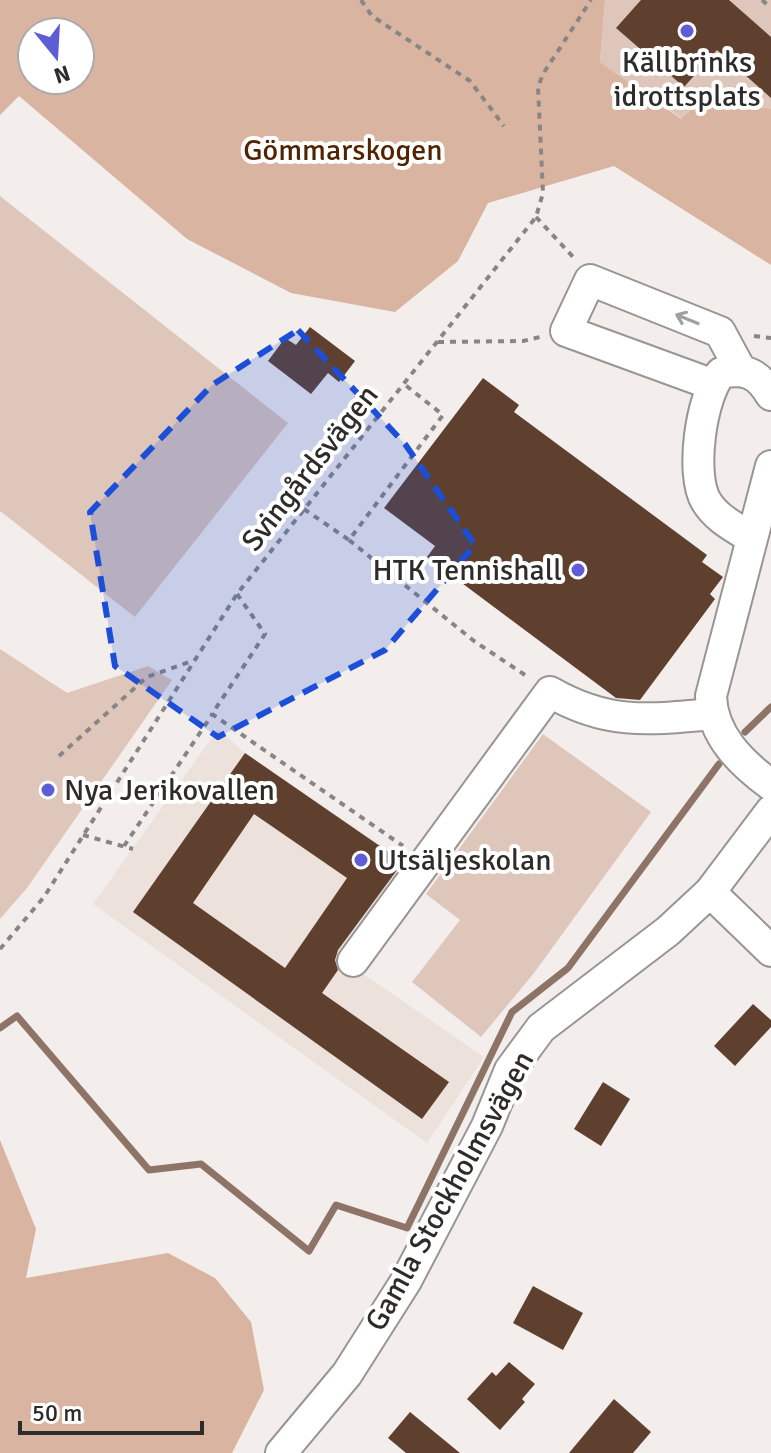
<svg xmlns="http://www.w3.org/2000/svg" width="771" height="1453" font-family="Signika,sans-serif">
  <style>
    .built { fill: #ede1db }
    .green { fill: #dec7ba }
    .forest { fill: #d9b4a0; fill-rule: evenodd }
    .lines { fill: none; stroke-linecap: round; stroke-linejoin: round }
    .stream { stroke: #8d7466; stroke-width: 7 }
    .building { fill: #5f402e; fill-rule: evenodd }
    .minor-casing { stroke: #999593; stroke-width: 34 }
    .path { stroke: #888584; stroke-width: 4; stroke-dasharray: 6 6; stroke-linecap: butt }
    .minor { stroke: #fff; stroke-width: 30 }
    .oneway { stroke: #a0a0a0 }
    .marked { fill: #1d4ed8; fill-opacity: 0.2; stroke: #1d4ed8; stroke-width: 6; stroke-dasharray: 16 10; stroke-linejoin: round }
    .poi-dot { fill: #5e5dd5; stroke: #fff; stroke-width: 3 }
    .labels { text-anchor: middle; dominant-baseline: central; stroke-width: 8; stroke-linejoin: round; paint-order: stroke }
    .poi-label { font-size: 30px; fill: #2d2c2b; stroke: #fff; text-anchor: start }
    .park-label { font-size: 30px; fill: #512301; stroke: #fff }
    .street-label { font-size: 30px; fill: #2d2c2b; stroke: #fff }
  </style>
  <rect width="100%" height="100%" fill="#f3eeec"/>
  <!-- built -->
  <path class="built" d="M218 729 245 753 411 866 346 962 484 1057 427 1143 93 904Z"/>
  <!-- green -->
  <g class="green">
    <path d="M605 0H771V109L704 98 682 119 600 62Z"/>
    <path d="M0 196 288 423 135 617 0 511Z"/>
    <path d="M0 649 67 693 148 666 172 680 27 888 0 919Z"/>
    <path d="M543 734 651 812 534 973 481 1037 412 982 460 920 426 894Z"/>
  </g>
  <!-- forest -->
  <g class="forest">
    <path d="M0 0H605L600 62 681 119 704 98 771 109V265L614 166 488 203 458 261 395 312 291 293 187 239 19 96 0 115ZM80 32V80H32V32Z"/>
    <path d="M0 1140 36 1229 26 1278 168 1253 215 1278 251 1322 264 1390 232 1453H0Z"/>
  </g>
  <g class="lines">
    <!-- stream -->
    <g class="stream">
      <path d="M745 732 771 707"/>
      <path d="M0 1028 17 1016 149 1170 201 1164 309 1251 336 1205 407 1228 512 1012 568 968 719 764"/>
    </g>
  </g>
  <!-- building -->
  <g class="building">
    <path d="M641 0H729L771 37V98L717 50 684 87 616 28Z"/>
    <path d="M310 327 355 361 339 382 328 373 311 394 268 361 285 338 296 345Z"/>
    <path d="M483 378 519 405 514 412 707 555 702 562 723 577 710 594 715 599 640 700 616 698 427 557 435 546 384 508Z"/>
    <path d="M245 753 403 862 338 950 335 960 338 970 322 993 449 1082 422 1119 133 912ZM254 814 347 878 285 968 193 903Z"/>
    <path d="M753 1004 771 1020V1027L735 1066 714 1046Z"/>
    <path d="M603 1082 630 1099 601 1146 574 1129Z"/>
    <path d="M533 1286 583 1313 563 1350 513 1323Z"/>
    <path d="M509 1362 535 1384 522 1399 525 1402 500 1430 467 1399 492 1372 496 1376Z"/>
    <path d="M614 1399 651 1432 633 1453H569Z"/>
    <path d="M410 1412 460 1453H406L388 1438Z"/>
  </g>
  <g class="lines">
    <!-- minor casing -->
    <g class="minor-casing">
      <g id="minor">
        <path d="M711 384 566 331 590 280 720 332 740 369"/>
        <path d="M771 466 711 696C712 735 741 763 771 785"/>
        <path d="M750 537C734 527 716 518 706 501 690 474 701 396 721 373 745 368 758 373 771 395"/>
        <path d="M710 892 771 951"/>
        <path d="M353 961 550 692C607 725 648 720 712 714"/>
        <path d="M281 1453 347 1374 406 1281 487 1126 510 1070 541 1028 668 931 710 892 771 811"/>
      </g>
    </g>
    <!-- path -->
    <g class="path">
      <path d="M361 0 372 16 470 81 504 126"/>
      <path d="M762 0 771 8"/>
      <path d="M536 217 575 259"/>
      <path d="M754 336 771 338"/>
      <path d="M438 342 523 341 540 337"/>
      <path d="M304 509 349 540 443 415 404 384"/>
      <path d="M349 540 474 641 528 677"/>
      <path d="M237 594 265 634 212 714 403 846"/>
      <path d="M59 756 147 677 192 661"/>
      <path d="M83 835 133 849"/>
      <path d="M124 846 212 715"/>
      <path d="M0 949 44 897 237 594 536 217 543 193 538 87 543 74 591 0"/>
    </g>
    <!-- minor -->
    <use href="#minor" class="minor"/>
  </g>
  <!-- one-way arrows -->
  <defs><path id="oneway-shaft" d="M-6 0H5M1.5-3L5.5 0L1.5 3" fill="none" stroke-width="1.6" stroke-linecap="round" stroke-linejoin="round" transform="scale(2)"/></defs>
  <use class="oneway" href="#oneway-shaft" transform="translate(687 319) rotate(-158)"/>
  <!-- marked area -->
  <path class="marked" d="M298 330 405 444 475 545 385 650 218 737 115 666 90 512 212 385Z"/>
  <!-- markers -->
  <g class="poi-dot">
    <circle cx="687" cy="31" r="8"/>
    <circle cx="578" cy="570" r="8"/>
    <circle cx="48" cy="790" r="8"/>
    <circle cx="361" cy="860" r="8"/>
  </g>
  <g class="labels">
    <!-- poi labels -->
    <g class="poi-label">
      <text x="687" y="62" text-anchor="middle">Källbrinks<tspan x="687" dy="34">idrottsplats</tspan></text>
      <text x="562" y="570" text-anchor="end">HTK Tennishall</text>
      <text x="64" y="790">Nya Jerikovallen</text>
      <text x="377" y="860">Utsäljeskolan</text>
    </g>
    <!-- park labels -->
    <g class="park-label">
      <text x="343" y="150">Gömmarskogen</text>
    </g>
    <!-- street labels -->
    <g class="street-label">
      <text transform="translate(310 468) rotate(-52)">Svingårdsvägen</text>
      <text transform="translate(450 1191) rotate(-61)">Gamla Stockholmsvägen</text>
    </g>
  </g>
  <!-- north arrow -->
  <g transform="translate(56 56) rotate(162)"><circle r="38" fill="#ffffff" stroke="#ababaa" stroke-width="2"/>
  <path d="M0-6L14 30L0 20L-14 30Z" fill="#5e5dd5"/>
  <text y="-12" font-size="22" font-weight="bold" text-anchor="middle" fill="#2d2c2b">N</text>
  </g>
  <!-- scale -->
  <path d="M20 1421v12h182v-12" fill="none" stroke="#2d2c2b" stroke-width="4"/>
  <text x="32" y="1421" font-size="24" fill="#2d2c2b" stroke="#ffffff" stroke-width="6" paint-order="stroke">50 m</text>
</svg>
